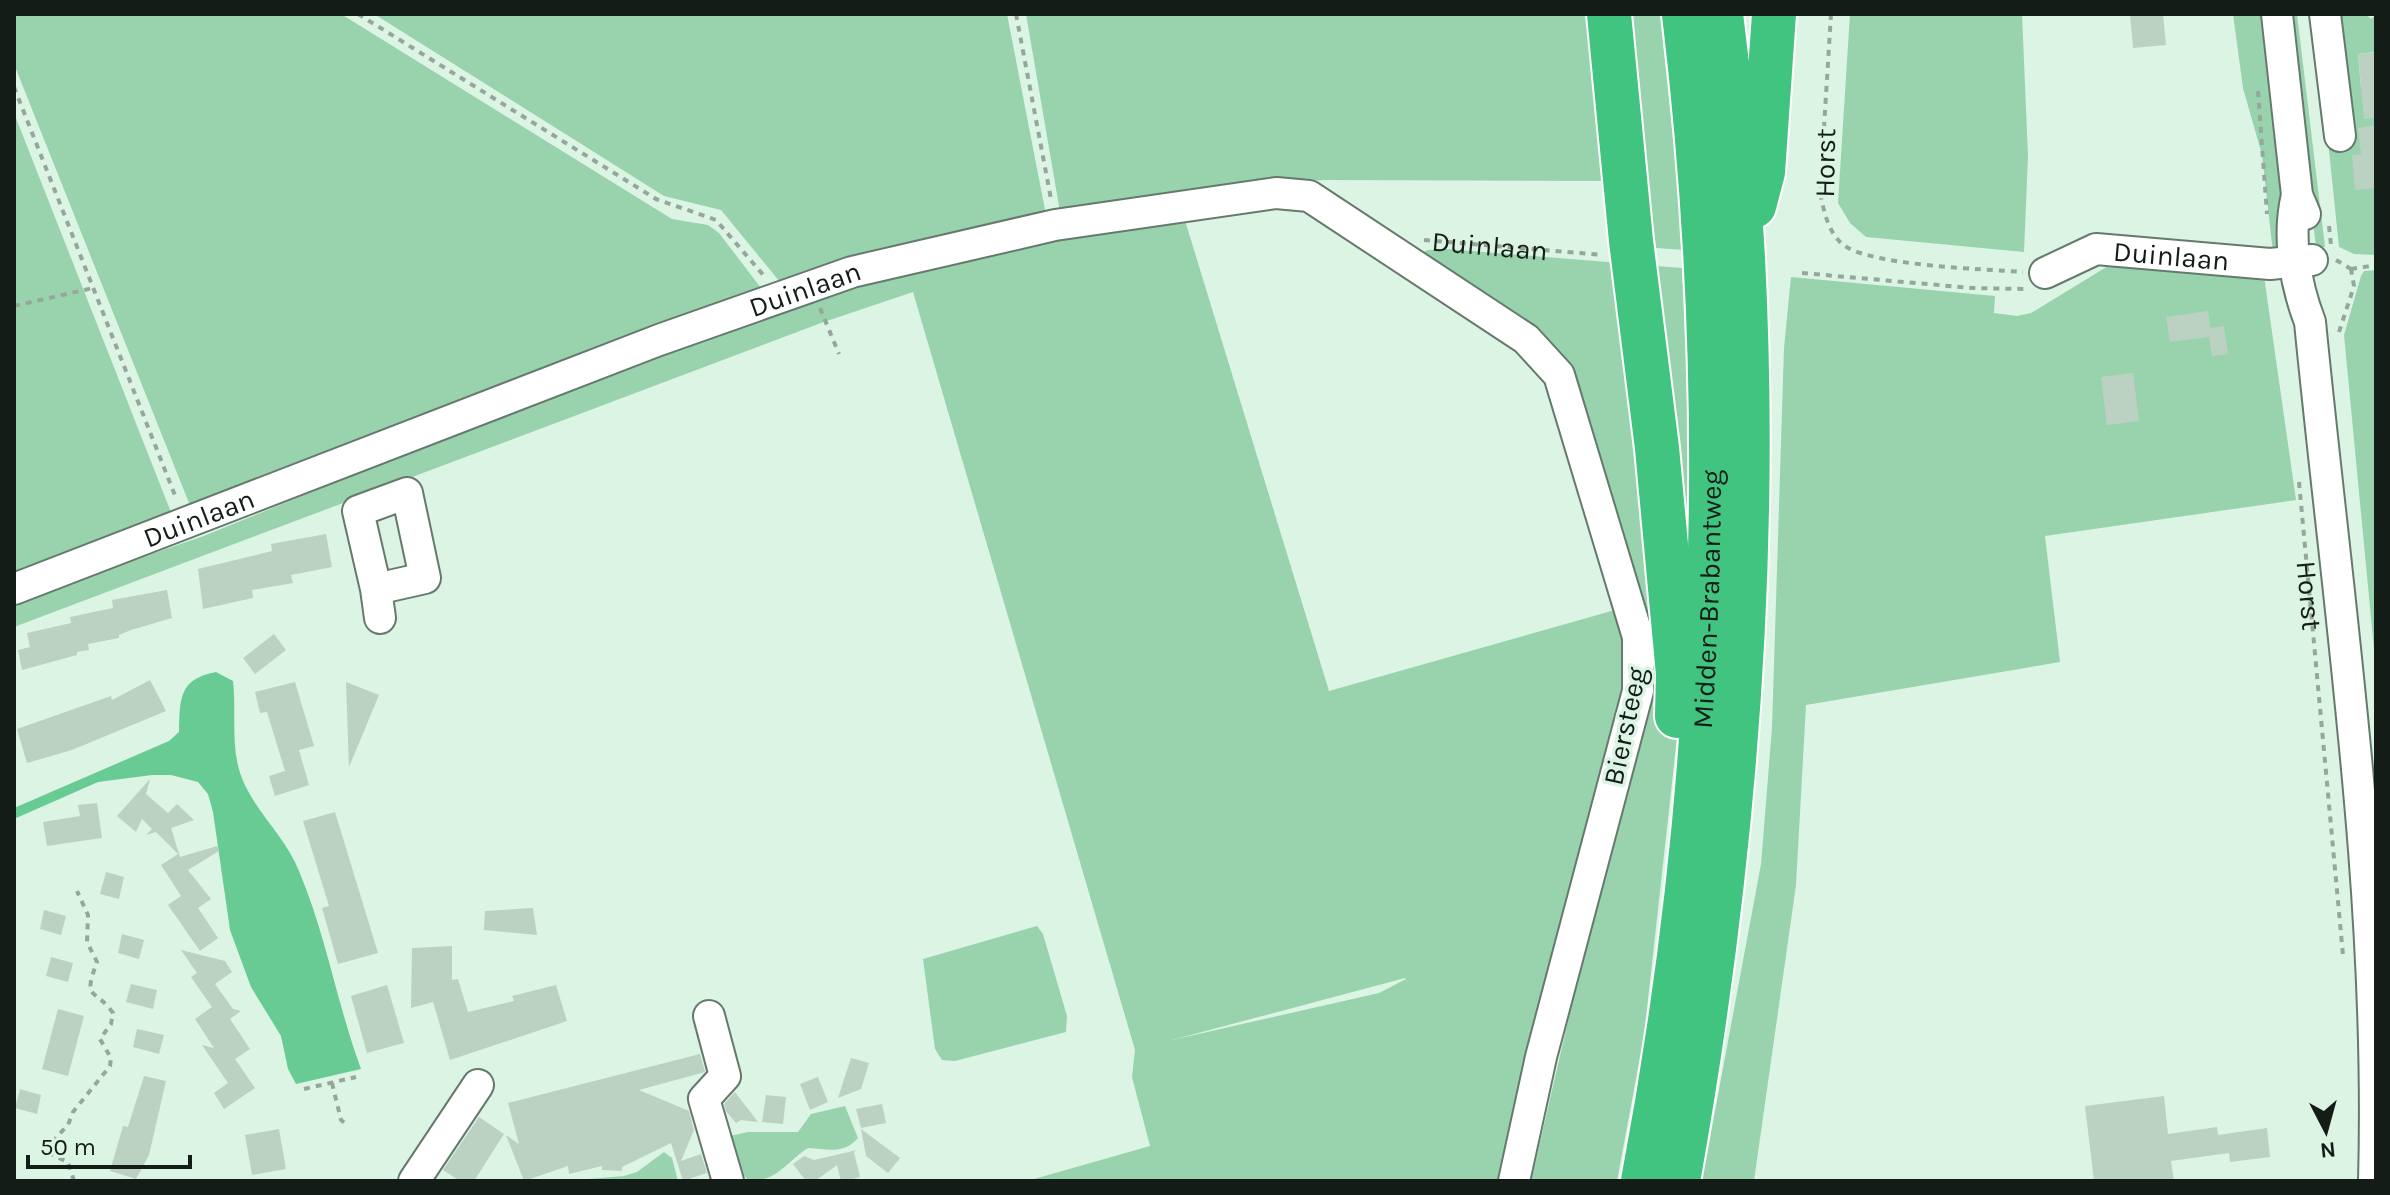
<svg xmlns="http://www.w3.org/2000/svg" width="2390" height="1195" font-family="Karla,sans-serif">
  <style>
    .green { fill: #98d3ae; fill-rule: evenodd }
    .water { fill: #68cb93 }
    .building { fill: #bbd2c3 }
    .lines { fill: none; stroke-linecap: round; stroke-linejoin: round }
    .minor-casing { stroke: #657a6c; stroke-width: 34 }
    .highway-casing { stroke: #fff; stroke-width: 48 }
    .path { stroke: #95a79b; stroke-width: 4; stroke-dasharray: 6 6; stroke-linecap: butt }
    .minor { stroke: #fff; stroke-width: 30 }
    .highway { stroke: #42c481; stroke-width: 44 }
    .labels { text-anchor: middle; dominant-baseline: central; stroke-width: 7; stroke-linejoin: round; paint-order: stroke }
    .street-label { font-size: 28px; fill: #141c17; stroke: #dcf4e4 }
  </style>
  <rect width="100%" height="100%" fill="#dcf4e4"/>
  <!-- green -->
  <g class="green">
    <path d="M14 14H341L672 219 708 225 719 233 761 288 195 518 14 64Z"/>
    <path d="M374 14H1007L1046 215 780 282 721 210 664 196Z"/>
    <path d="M1026 14H1590L1609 154 1601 181 1325 180 1223 186 1060 212Z"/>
    <path d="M1626 14H1660L1685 250 1656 248Z"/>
    <path d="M1850 14H2022L2028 156 2024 252 1866 237 1850 223 1838 203Z"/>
    <path d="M2233 14H2267L2288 231 2285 243 2273 253 2262 155 2243 88Z"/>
    <path d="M2288 14H2297L2325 247H2316Z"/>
    <path d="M2333 14H2366L2371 19 2376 15 2374 52 2358 54 2361 87 2376 95V255L2354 254 2339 247 2324 102Z"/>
    <path d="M14 113 176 525 14 579Z"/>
    <path d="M1183 214 1329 691 1615 610 1632 665 1508 1181H1027L1150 1146 1132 1077 1135 1050 913 292 821 323 14 627V601L201 537 657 352 857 281ZM1406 979 1379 993 1172 1040 1405 978Z"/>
    <path d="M1447 249 1682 268 1691 479 1686 656 1644 1036 1617 1181H1531L1616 814 1639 595 1560 354 1416 255 1428 250Z"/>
    <path d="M2108 266 2264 276 2296 500 2045 536 2060 662 1806 705 1796 885 1754 1181H1702L1761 864 1772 728 1784 348 1791 277 1995 296 1994 313 2017 316 2031 313Z"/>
    <path d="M2376 270V670L2344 335 2361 276 2364 271Z"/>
    <path d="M1037 926 1043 934 1067 1016 1066 1032 955 1061 942 1060 935 1049 923 959Z"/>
    <path d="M845 1106 858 1138C843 1155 827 1149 808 1148 785 1163 778 1181 749 1181L736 1167 730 1136 748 1132H798L811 1114Z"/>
    <path d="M664 1152 672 1158 678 1181H565L624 1176 637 1172Z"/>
  </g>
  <!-- water -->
  <path class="water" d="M216 672 233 681C237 714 229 751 244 783 258 814 286 838 299 871 326 935 337 1004 361 1069L296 1084 288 1069 281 1036 251 987 230 930 213 812 208 794 198 782 171 775H152L98 782 14 819V808L169 741 179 732C180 700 178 679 216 672Z"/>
  <!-- building -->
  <g class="building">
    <path d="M2130 14H2163L2166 45 2133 48Z"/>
    <path d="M2376 52V118L2364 119 2358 54Z"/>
    <path d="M2376 125V188L2355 190 2352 155 2361 154 2358 128Z"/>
    <path d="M2208 311 2210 328 2224 326 2228 354 2212 356 2209 337 2170 342 2166 317Z"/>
    <path d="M2133 373 2139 421 2107 425 2101 377Z"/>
    <path d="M326 534 332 567 291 575 293 583 252 590 253 598 203 609 198 569 272 551 271 544Z"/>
    <path d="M167 590 172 618 131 630 119 635V638L88 644 89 650 77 652V655L22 670 18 650 30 647 27 633 71 623 70 617 113 608 112 600Z"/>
    <path d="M274 634 286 650 255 674 243 658Z"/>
    <path d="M150 680 166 711 72 750 27 763 17 729 111 696 112 700Z"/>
    <path d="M295 682 314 746 299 750 309 785 275 796 269 776 285 771 267 712 260 713 255 692Z"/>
    <path d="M346 682 379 695 349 767Z"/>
    <path d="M150 779 146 794 168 813 177 804 194 820 171 828 180 857 217 846 219 851 188 870 211 899 198 908 218 938 200 951 168 905 181 896 161 865 178 854 156 832 146 835 152 829 142 819 136 832 117 816Z"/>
    <path d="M97 803 102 838 47 846 43 822 80 816 78 805Z"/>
    <path d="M335 812 378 953 338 964 322 908 329 906 303 821Z"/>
    <path d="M106 872 124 877 119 899 100 894Z"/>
    <path d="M533 908 537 935 484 930 485 911Z"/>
    <path d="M44 910 66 916 61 935 40 929Z"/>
    <path d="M122 934 144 940 139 959 118 953Z"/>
    <path d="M452 946V980L458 979 468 1012 514 1001 512 996 556 985 567 1021 450 1060 433 1002 411 1008 412 948Z"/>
    <path d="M181 950 225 961 232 972 215 984 233 1009 241 1011 230 1019 250 1049 235 1059 255 1088 224 1109 214 1093 228 1083 202 1045 214 1048 195 1019 212 1007 191 977 197 973Z"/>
    <path d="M51 957 73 963 68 982 46 976Z"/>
    <path d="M131 984 157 990 153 1009 126 1002Z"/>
    <path d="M387 985 404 1043 367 1053 351 996Z"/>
    <path d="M58 1009 84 1016 68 1076 42 1069Z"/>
    <path d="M137 1029 164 1035 159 1054 133 1047Z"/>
    <path d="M700 1054 705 1072 639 1090 689 1111 694 1130 681 1161 701 1154 707 1173 683 1181 671 1143 622 1167V1171L602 1170V1166L569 1174 568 1166 524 1181 506 1135 519 1144 508 1103Z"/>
    <path d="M851 1058 869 1063 861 1089 838 1098Z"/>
    <path d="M144 1076 166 1081 149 1155 136 1179 110 1171 123 1126 128 1127Z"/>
    <path d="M818 1077 828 1102 810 1110 800 1084Z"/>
    <path d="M20 1089 41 1095 37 1114 15 1108Z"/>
    <path d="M735 1092 758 1122 741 1120 736 1123 726 1111 724 1104Z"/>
    <path d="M766 1095 786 1097 783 1124 762 1122Z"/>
    <path d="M2164 1096 2168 1134 2217 1127 2218 1135 2267 1128 2270 1157 2230 1162 2229 1153 2171 1161 2174 1181H2094L2085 1106Z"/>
    <path d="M882 1104 886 1123 861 1128 856 1109Z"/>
    <path d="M479 1117 504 1134 474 1181H460L443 1170Z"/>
    <path d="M279 1129 286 1169 252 1175 245 1135Z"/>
    <path d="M861 1129 900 1158 888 1173 866 1156Z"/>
    <path d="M857 1150 854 1152 860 1177 846 1181H841L837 1165 815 1181H806L793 1164 804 1156 814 1160Z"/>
  </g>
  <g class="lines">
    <!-- minor casing -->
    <g class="minor-casing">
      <g id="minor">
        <path d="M2277 14 2297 195 2305 214"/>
        <path d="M2325 14 2340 136"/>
        <path d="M2297 195C2287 236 2295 283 2310 322 2338 607 2382 895 2374 1181"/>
        <path id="s3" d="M2045 273 2096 249 2270 264 2312 260"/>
        <path id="s4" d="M14 589 659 340 852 272 1055 225 1276 193 1309 196 1526 339 1559 375 1638 637V691L1541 1057 1514 1181"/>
        <path d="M376 589 358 511 407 493 425 578 376 589 380 618"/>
        <path d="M709 1016 725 1076 704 1099 728 1181"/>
        <path d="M414 1181 478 1085"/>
      </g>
    </g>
    <!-- highway casing -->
    <g class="highway-casing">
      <g id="highway">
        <path d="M1609 14 1631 241 1657 448 1678 674 1677 716"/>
        <path d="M1754 206 1763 172 1774 14"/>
        <path id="s5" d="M1643 1181C1716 796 1731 403 1684 14"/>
        <path d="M1678 1181C1747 798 1771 401 1721 14"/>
      </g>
    </g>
    <!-- path -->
    <g class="path">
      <path d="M358 14 656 199 716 220 765 277"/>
      <path d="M1016 14 1051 199"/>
      <path d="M1831 14 1820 192C1824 211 1827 229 1841 243 1865 266 1985 269 2023 272"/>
      <path d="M14 87 176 498"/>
      <path d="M2258 91 2267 214"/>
      <path d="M2329 226 2331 245"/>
      <path id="s1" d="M1424 240 1602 255"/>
      <path d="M2336 260 2351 269"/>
      <path d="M2351 269 2376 265"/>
      <path d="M1802 273 1972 288 2025 289"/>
      <path d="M14 306 93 288"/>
      <path d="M820 308 839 354"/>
      <path d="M2339 332 2354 286 2351 269"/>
      <path id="s2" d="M2299 482 2343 955"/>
      <path d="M332 1083 341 1120 346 1124"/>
      <path d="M304 1089 356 1077"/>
      <path d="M74 1181 68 1162 43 1151 68 1125 73 1112 110 1066 111 1058 100 1039 111 1024 113 1013C95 987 82 1002 97 962L87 942 88 915 77 891"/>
    </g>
    <!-- minor -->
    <use href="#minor" class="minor"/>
    <!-- highway -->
    <use href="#highway" class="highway"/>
  </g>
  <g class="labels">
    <!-- street labels -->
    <g class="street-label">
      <text transform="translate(1825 163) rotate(-89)">Horst</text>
      <text stroke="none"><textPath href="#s1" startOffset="66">Duinlaan</textPath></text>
      <text stroke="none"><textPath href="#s3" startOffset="132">Duinlaan</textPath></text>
      <text stroke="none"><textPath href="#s4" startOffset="846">Duinlaan</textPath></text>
      <text stroke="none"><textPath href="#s4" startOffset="198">Duinlaan</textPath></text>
      <text stroke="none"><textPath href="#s2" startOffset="114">Horst</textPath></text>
      <text stroke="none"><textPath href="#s5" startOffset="586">Midden-Brabantweg</textPath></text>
      <text transform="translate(1625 726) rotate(-78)">Biersteeg</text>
    </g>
  </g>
  <!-- border -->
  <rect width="2390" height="1195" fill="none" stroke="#141c17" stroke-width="32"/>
  <!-- north arrow -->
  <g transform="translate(2326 1131) rotate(174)" stroke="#dcf4e4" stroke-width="6" paint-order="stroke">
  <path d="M0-6L14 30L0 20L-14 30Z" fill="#141c17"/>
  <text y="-12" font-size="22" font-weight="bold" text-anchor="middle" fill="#141c17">N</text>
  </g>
  <!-- scale -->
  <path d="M28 1155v12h162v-12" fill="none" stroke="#141c17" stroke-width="4"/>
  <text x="40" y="1155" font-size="24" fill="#141c17" stroke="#dcf4e4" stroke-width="6" paint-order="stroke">50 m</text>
</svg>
